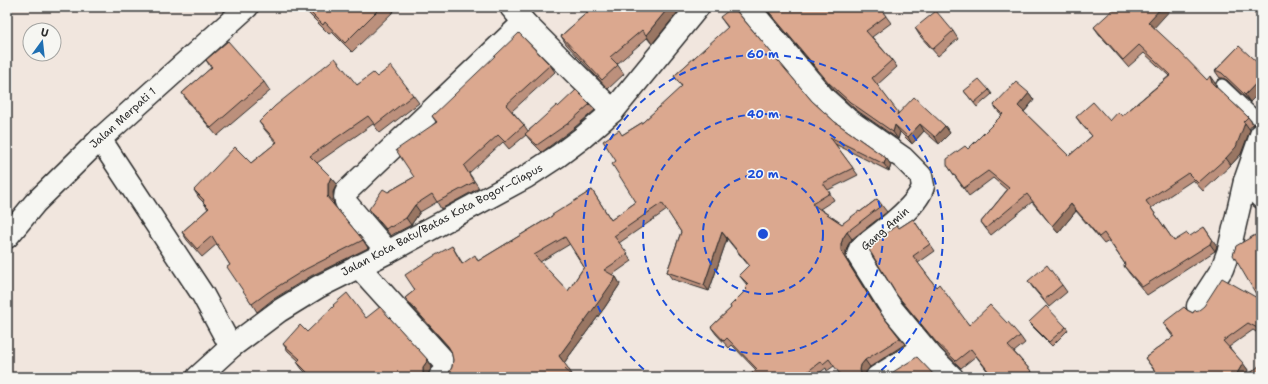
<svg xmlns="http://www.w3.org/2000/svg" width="1268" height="384" font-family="'Shantell Sans',sans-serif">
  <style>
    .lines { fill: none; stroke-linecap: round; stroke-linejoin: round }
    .lane-casing { stroke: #2b2b2b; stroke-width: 14 }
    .street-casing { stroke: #2b2b2b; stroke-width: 25 }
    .secondary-casing { stroke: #2b2b2b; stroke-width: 25 }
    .lane { stroke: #f6f6f2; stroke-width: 11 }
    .street { stroke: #f6f6f2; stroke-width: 22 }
    .secondary { stroke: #f6f6f2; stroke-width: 22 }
    .wall { fill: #bc907b; stroke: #2b2b2b; fill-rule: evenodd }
    .shaded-wall { fill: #997664; stroke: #2b2b2b }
    .building { fill: #dba88f; stroke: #2b2b2b; fill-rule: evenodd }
    .ring { fill: none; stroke: #1d4ed8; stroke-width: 2; stroke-dasharray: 7 5 }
    .labels { text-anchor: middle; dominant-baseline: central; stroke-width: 3; stroke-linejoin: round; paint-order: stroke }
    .street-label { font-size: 11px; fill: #2b2b2b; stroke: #f6f6f2 }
    .centre { fill: #1d4ed8; stroke: #f6f6f2; stroke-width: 2 }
    .ring-label { font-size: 12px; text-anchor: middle; font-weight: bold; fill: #1d4ed8; stroke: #f6f6f2; stroke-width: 3; stroke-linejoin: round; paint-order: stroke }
  </style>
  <rect width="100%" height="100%" fill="#f1e6de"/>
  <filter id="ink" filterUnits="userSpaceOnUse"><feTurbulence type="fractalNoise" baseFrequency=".025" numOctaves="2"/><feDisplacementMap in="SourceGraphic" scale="8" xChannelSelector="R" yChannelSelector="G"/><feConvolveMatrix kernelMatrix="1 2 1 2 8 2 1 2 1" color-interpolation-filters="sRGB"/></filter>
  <g filter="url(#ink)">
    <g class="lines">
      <!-- lane casing -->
      <g class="lane-casing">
        <path id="lane" d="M1222 85 1261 122"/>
      </g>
      <!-- street casing -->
      <g class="street-casing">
        <g id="street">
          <path d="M511 7 524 22 613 111"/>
          <path d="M748 7 825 99 847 119 903 158 921 176 923 186C918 207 877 235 860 249L858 255 892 309 932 357 952 377"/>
          <path d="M100 139 203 295 231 347"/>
          <path d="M1245 181 1261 197"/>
          <path d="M7 237 35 203 100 139 247 7"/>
          <path d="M388 252 347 204C345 199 344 196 347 191L524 22"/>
          <path d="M358 266 444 361C446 368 446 372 440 377"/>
          <path d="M1198 306 1222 269 1229 250 1245 181 1261 135"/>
          <path d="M877 377 923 348"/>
        </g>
      </g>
      <!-- secondary casing -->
      <g class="secondary-casing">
        <path id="secondary" d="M198 377 231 347 279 311 318 287 388 252 526 177 558 156 582 138 613 111 698 7"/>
      </g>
      <!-- lane -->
      <use href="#lane" class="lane"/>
      <!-- street -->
      <use href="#street" class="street"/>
      <!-- secondary -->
      <use href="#secondary" class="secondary"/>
    </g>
    <!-- wall -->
    <g class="wall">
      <path d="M302 7H398L352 52 332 32 329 34Z"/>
      <path d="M593 7H682L652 44 647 38 617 64 624 74 608 89 566 44 561 36Z"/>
      <path d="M764 7H879L891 23 872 37 892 60 897 67 877 85 899 114 945 126 950 133 939 144 924 131 912 144 900 132 898 139 855 109 834 90Z"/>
      <path d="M1249 7H1261V19Z"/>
      <path d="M720 17 835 122 886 158 891 165 889 171 835 144 858 175 828 190 834 200 820 209 842 224 860 212 877 199 887 212 852 239 848 245 846 251V257L847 262 879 311 900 338 905 344 870 367 866 372 834 366 827 371 826 368 814 377H747L756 370 732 345 729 348 716 334 711 327 731 308 730 306 747 289 745 287 747 285 739 275 749 266 727 239 709 291 672 279 667 272 681 232 667 210 619 243 632 261 612 275 616 277 620 284 605 307 564 363 572 374 571 376 449 373 452 367 453 360 451 350 410 305 405 298 415 290 452 246 463 264 478 261 552 216 592 190 611 220 636 202 616 161 622 135 643 122 682 87 674 76 728 28ZM570 244 584 267 568 291 540 262Z"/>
      <path d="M1094 27 1154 28 1207 80 1215 83 1216 87 1248 117 1253 124 1249 129 1250 130 1241 154 1231 165 1203 191 1193 180 1151 208 1174 241 1190 236 1217 246 1215 251 1147 295 1129 273 1124 266 1125 264 1109 241 1104 244 1076 211 1058 233 1032 202 991 235 986 229 981 222 1007 190 993 178 969 196 947 165 968 149 1002 115 999 113 994 105 1029 93 1034 100 1024 112 1069 156 1092 136 1081 124 1076 117 1110 121 1122 116 1169 76 1144 53 1128 67 1099 34Z"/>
      <path d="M915 28 953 31 958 39 938 56 920 36Z"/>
      <path d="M1239 46 1250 102 1227 80 1223 78H1220L1215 71Z"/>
      <path d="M206 60 264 82 270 91 217 136 188 102 182 93 211 68Z"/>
      <path d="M550 65 555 72 512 111 524 125 528 131 558 107 590 104 595 110 574 128 542 152 530 140 526 135 509 149 503 142 469 173 479 188 441 209 437 202 420 212 411 225 396 233H395L391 236 374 216 369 209 388 192 414 177 436 122 432 116Z"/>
      <path d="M377 77 413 95 419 103 380 133 373 124 317 163 331 177 337 184 333 192 334 203 333 204 363 240 368 248 311 276 272 300 257 312 252 304 230 265 217 244 202 257 187 240 182 232 208 209 203 202 199 198 194 190 251 163 276 143 265 130 259 122Z"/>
      <path d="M989 90 992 94 977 107 964 91Z"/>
      <path d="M913 219 935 251 918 263 936 287 969 325 1020 336 1025 343 1014 352 1032 372 1036 377H992L976 356 961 368 941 349 902 302 897 295 899 228Z"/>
      <path d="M1261 245V335L1253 330 1229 347 1248 370 1244 377H1159L1145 358 1173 337 1163 323 1187 310 1193 313 1259 299Z"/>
      <path d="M1028 281 1062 285 1067 292 1049 307 1033 288Z"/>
      <path d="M366 318 428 360 432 367 428 374V377H310L302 369 297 362 299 361 288 351 283 344 307 332Z"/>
      <path d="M1029 322 1066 327 1068 330 1052 346 1032 326Z"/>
    </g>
    <!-- shaded-wall -->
    <g class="shaded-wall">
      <path d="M669 7H682L652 44 646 35Z"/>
      <path d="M1162 7H1173L1153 29 1148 22Z"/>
      <path d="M1210 76 1215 83 1217 90 1212 83Z"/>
      <path d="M1261 78V91L1250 102 1245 95Z"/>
      <path d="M1029 93 1034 100 1023 113 1018 106Z"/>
      <path d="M1245 123 1250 130 1241 154 1231 165 1226 158Z"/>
      <path d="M920 124 924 131 912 144 908 137Z"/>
      <path d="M895 125 900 132 898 139 893 132Z"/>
      <path d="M945 126 950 133 939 144 935 137Z"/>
      <path d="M886 158 891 165 889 171 884 164Z"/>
      <path d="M331 177 337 184 333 192 334 203 328 196V184Z"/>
      <path d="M1071 204 1076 211 1058 233 1052 226Z"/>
      <path d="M415 205 420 212 411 225 406 218Z"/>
      <path d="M1204 227 1217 246 1215 251 1210 244Z"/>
      <path d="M722 232 727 239 709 291 704 285Z"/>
      <path d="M847 232 852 239 848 245 846 251V257L847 262 881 316 843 255 841 250V244L843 238Z"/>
      <path d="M616 277 620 284 605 307 564 363 559 356Z"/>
      <path d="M428 360 432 367 428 374V377H425L423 373V367Z"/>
      <path d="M865 360 870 367 866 372 865 377H862L860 370 861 365Z"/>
      <path d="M1243 363 1248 370 1244 377H1235Z"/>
    </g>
    <!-- building -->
    <g class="building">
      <path d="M305 7H381L345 43 325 22 323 25Z"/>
      <path d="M593 7H669L646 35 642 30 610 57 618 65 602 80 561 36Z"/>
      <path d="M733 7 812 101 835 122 886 158 884 164 830 137 853 168 823 183 830 193 812 204 842 224 859 211 860 212 877 199 882 205 847 232 843 238 841 244V250L843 255 877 309 900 338 865 360 861 365 860 370 862 377H842L829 359 823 364 821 361 801 377H747L757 369 727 338 724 341 711 327 731 308 730 306 747 289 745 287 748 284 739 275 749 265 722 232 704 285 667 272 681 232 662 203 614 236 628 254 604 270 616 277 600 300 559 356 568 368 565 369 572 377H446L449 373 452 367 453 360 451 351 448 346 405 298 415 290 405 275 434 256 452 246 462 264 475 255 478 261 552 216V215L592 190 611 220 636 202 612 164 616 161 603 141 619 130 622 135 643 122 682 86 674 76 728 27 720 17ZM565 237 584 267 568 291 534 255Z"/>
      <path d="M765 7H879L886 16 866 31 892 60 872 78 898 112 897 115 914 97 945 126 935 137 920 124 908 137 895 125 893 132 850 102 829 83Z"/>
      <path d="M1116 7H1162L1148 22 1176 48 1207 80 1210 76 1212 83 1248 117 1243 122 1245 123 1236 147 1226 158 1198 183 1188 173 1146 201 1174 241 1187 233 1190 236 1204 227 1212 239 1210 244 1142 287 1124 266 1125 264 1104 233 1099 237 1071 204 1052 226 1027 194 986 228 981 222 1009 188 988 171 964 188 947 165V159L965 146 968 149 1003 114 994 105 1016 82 1029 93 1018 106 1069 156 1092 136 1076 117 1093 102 1110 121 1118 112 1122 116 1171 75 1139 45 1123 60 1094 27Z"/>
      <path d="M1252 7H1261V16Z"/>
      <path d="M936 11 953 31 933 49 915 28Z"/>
      <path d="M519 33 550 65 506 105 524 125 505 142 498 135 464 166 474 182 437 202 432 194 415 205 406 218 391 227 390 226 386 229 369 209 383 189 388 192 414 177 396 150 437 122 432 116Z"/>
      <path d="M228 41 264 82 211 128 182 93 212 67 206 60Z"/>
      <path d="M1239 46 1261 66V78L1245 95 1222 73 1218 71H1215Z"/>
      <path d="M335 58 357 85 373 73 377 77 391 66 413 95 375 125 368 116 310 156 331 177 328 184V196L327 197 363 240 306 269 267 293 252 304 227 267 230 265 212 236 197 249 182 232 209 208 203 202 204 200 194 190 235 147 251 163 277 142 259 122 275 106Z"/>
      <path d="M979 79 989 90 974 103 964 91Z"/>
      <path d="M576 90 590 104 570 122 537 145 525 134 557 105 558 107Z"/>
      <path d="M913 219 930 244 913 256 936 287 939 284 969 325 990 305 1007 323 1008 322 1020 336 1008 346 1032 372 1026 377H993L971 349 956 361 936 342 897 295 868 248 897 225 899 228Z"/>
      <path d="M1255 235 1261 246V330L1248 323 1223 341 1243 363 1235 377H1160L1145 358 1174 336 1163 323 1184 307 1187 310 1193 313 1194 311 1199 310 1204 306 1222 278 1259 299 1233 255 1236 246Z"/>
      <path d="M1047 265 1062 285 1044 300 1028 281Z"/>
      <path d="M347 293 366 318 380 307 428 360 423 367V373L425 377H395L391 373 386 377H312L297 362 300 359 283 344 300 325 307 332 334 306 333 305Z"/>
      <path d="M1046 306 1066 327 1049 342 1029 322Z"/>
      <path d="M917 357 936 377H885Z"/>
      <path d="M1261 364V377H1246Z"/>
    </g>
  </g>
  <!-- distance rings -->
  <g class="ring">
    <circle cx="763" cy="234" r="60"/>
    <circle cx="763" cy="234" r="120"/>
    <path d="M653 377A180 180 0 1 1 873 377"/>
  </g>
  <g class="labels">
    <!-- street labels -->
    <g class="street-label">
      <text transform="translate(123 118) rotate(-42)">Jalan Merpati 1</text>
      <text transform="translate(442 220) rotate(-28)">Jalan Kota Batu/Batas Kota Bogor–Ciapus</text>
      <text transform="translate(885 229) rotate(-41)">Gang Amin</text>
    </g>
  </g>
  <circle cx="763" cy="234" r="6" class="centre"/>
  <g class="ring-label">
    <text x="763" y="58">60 m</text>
    <text x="763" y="118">40 m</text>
    <text x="763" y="178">20 m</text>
  </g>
  <!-- margin -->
  <rect width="1268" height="384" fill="none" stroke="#f6f6f2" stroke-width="24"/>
  <rect x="12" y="12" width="1244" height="360" fill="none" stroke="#2b2b2b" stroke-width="1.5" filter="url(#ink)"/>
  <!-- north arrow -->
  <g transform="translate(42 42) rotate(15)"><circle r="19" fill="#f6f6f2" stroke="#a5a5a2"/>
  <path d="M0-3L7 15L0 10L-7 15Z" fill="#1f6fb2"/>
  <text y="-6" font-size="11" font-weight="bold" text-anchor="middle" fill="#2b2b2b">U</text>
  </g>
</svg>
